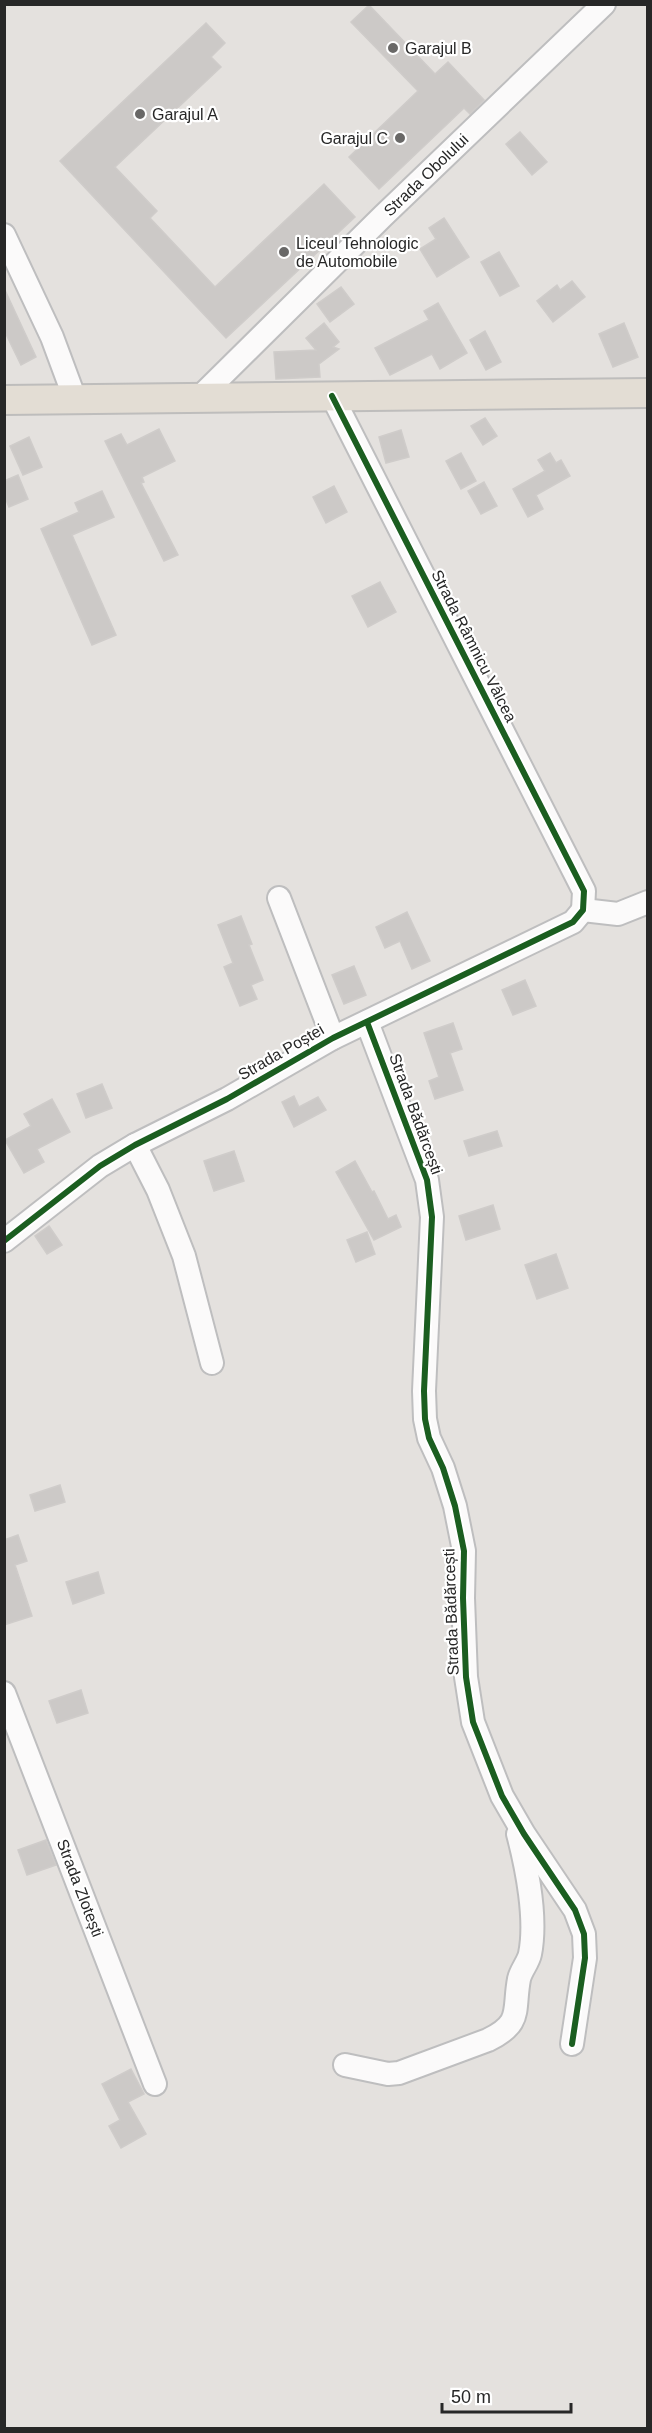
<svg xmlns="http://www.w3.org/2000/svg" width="652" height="2433" font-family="Helvetica,sans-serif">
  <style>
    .building { fill: #ccc9c7; stroke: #cfccca; stroke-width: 1.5 }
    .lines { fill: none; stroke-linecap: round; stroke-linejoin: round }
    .minor-casing { stroke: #bebebf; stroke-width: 26 }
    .major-casing { stroke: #bebdbc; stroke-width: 32 }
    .minor { stroke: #fbfafa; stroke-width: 22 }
    .major { stroke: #e3ddd4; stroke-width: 28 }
    .cycleway-casing { stroke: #fff; stroke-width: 10 }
    .cycleway { stroke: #1b5e20; stroke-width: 6 }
    .poi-dot { fill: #696867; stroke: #fff; stroke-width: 2 }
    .labels { text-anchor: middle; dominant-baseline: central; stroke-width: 4.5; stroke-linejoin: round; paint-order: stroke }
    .poi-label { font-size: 16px; fill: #272727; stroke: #fff; text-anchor: start }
    .street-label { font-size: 16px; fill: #272727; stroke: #fff }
  </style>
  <rect width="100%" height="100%" fill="#e4e1de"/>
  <!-- building -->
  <g class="building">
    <path d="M369 5 435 74 448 62 484 100 470 114 464 108 379 189 349 157 418 91 351 22Z"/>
    <path d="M206 23 225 43 211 57 221 67 115 167 157 211 150 218 215 287 324 184 355 217 226 338 60 161Z"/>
    <path d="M520 132 547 162 532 175 506 144Z"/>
    <path d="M444 218 469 257 437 277 420 249 436 239 429 228Z"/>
    <path d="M499 252 519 286 500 296 481 262Z"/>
    <path d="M572 281 585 297 553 322 537 301 557 285 560 290Z"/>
    <path d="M341 287 354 304 330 322 317 304Z"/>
    <path d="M4 288 36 357 21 365 4 330Z"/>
    <path d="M438 303 467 353 440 369 432 354 390 375 375 348 429 320 424 311Z"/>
    <path d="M324 323 339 342 333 347 339 349 319 364 320 377 276 379 274 352 316 350 306 338Z"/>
    <path d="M624 323 638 357 613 367 599 334Z"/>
    <path d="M485 331 501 362 486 370 470 340Z"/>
    <path d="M485 418 497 436 483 445 471 426Z"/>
    <path d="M159 429 175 461 142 477 144 482 141 483 178 555 164 561 105 441 121 434 127 445Z"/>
    <path d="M401 430 409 457 386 463 379 437Z"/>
    <path d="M29 437 42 467 23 475 10 446Z"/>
    <path d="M461 453 476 481 461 489 446 461Z"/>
    <path d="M550 453 556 463 561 460 570 476 536 495 543 509 528 517 513 489 545 471 538 460Z"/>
    <path d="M18 475 28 499 9 507 4 495V481Z"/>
    <path d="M484 482 497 506 481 514 468 491Z"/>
    <path d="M334 486 347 512 326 523 313 497Z"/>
    <path d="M102 491 114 517 72 535 116 635 92 645 41 529 79 512 75 503Z"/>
    <path d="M380 582 396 612 368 627 352 596Z"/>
    <path d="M407 912 430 961 412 969 400 941 385 948 376 927Z"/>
    <path d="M241 916 252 944 249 945 263 980 251 985 257 999 240 1006 224 967 233 963 218 925Z"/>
    <path d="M354 966 366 995 344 1004 332 975Z"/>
    <path d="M525 980 536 1006 513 1015 502 990Z"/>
    <path d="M453 1023 462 1049 450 1053 463 1090 435 1099 429 1081 439 1077 424 1033Z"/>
    <path d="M102 1084 112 1108 86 1118 77 1094Z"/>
    <path d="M294 1096 299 1107 318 1097 326 1110 294 1127 282 1102Z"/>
    <path d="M52 1099 70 1132 37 1149 44 1162 24 1173 5 1140 31 1126 24 1114Z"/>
    <path d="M497 1131 502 1146 469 1156 464 1141Z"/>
    <path d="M234 1151 244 1181 214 1191 204 1161Z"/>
    <path d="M355 1161 372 1192 374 1191 388 1219 396 1215 401 1227 374 1240 336 1172Z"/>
    <path d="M493 1205 500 1229 466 1240 459 1216Z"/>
    <path d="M49 1226 62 1245 47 1254 35 1236Z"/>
    <path d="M367 1232 375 1254 356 1262 347 1240Z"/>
    <path d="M556 1254 568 1288 537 1299 525 1265Z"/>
    <path d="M60 1485 65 1502 35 1511 30 1495Z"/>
    <path d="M18 1535 27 1561 15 1565 32 1616 4 1625V1540Z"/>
    <path d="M98 1572 104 1593 73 1604 66 1582Z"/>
    <path d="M81 1690 88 1713 57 1723 49 1701Z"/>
    <path d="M46 1840 56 1865 27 1875 18 1850Z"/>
    <path d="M131 2069 144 2094 128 2102 146 2134 121 2148 109 2126 120 2120 102 2084Z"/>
  </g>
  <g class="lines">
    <!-- minor casing -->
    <g class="minor-casing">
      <g id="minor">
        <path d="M4 235 52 337 75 399"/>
        <path d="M332 396 584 891 583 910"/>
        <path d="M199 398 383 216 604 4"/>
        <path d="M279 898 333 1038"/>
        <path d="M583 910 618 914 648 902"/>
        <path d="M367 1022 427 1180 432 1217 424 1391 425 1419 429 1438 443 1468 455 1506 464 1551 463 1598 466 1677 473 1722 502 1796 524 1834 575 1910 584 1934 585 1958 572 2044"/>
        <path d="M135 1145 158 1190 184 1256 212 1363"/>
        <path d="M4 1241 100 1166 135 1145 227 1099 333 1038 573 922 583 910"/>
        <path d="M4 1693 155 2084"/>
        <path d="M345 2065 388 2074 399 2073 488 2040C523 2023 513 2011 519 1979 521 1970 528 1963 530 1954 537 1919 527 1868 518 1834"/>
      </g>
    </g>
    <!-- major casing -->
    <g class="major-casing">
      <path id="major" d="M4 400 648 393"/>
    </g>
    <!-- minor -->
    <use href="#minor" class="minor"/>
    <!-- major -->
    <use href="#major" class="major"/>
    <!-- cycleway casing -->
    <g class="cycleway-casing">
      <g id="cycleway">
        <path d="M367 1022 427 1180 432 1217 424 1391 425 1419 429 1438 443 1468 455 1506 464 1551 463 1598 466 1677 473 1722 502 1796 524 1834 575 1910 584 1934 585 1958 572 2044"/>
        <path d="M4 1241 100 1166 135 1145 227 1099 333 1038 573 922 583 910 584 891 332 396"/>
      </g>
    </g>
    <!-- cycleway -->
    <use href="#cycleway" class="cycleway"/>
  </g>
  <!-- markers -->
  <g class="poi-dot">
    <circle cx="393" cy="48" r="6"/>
    <circle cx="140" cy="114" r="6"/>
    <circle cx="400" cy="138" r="6"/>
    <circle cx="284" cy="252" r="6"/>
  </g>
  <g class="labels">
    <!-- poi labels -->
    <g class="poi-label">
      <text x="405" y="48">Garajul B</text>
      <text x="152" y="114">Garajul A</text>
      <text x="388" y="138" text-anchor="end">Garajul C</text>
      <text x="296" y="243">Liceul Tehnologic<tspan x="296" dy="18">de Automobile</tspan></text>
    </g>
    <!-- street labels -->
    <g class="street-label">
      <text transform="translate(426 175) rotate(-44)">Strada Obolului</text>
      <text transform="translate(474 646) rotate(63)">Strada Râmnicu Vâlcea</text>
      <text transform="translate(281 1052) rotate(-30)">Strada Poștei</text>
      <text transform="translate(416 1114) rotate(70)">Strada Bădărcești</text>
      <text transform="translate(451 1612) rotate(-92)">Strada Bădărcești</text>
      <text transform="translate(80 1888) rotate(69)">Strada Zlotești</text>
    </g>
  </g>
  <!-- border -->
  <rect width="652" height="2433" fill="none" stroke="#272727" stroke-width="12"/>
  <!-- scale -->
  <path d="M442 2403v9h129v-9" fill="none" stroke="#272727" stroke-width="3"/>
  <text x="451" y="2403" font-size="18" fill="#272727" stroke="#ffffff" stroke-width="4.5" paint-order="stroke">50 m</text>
</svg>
